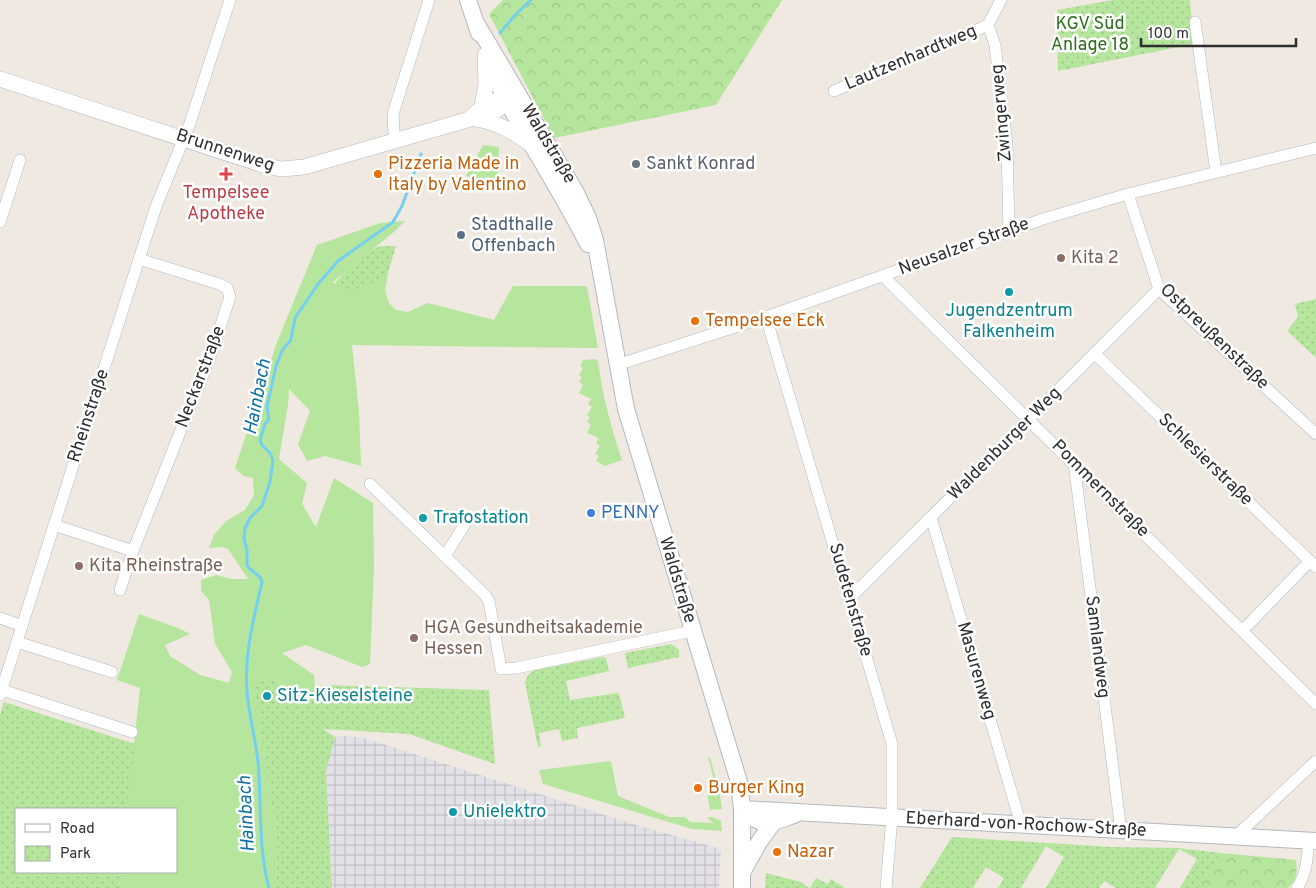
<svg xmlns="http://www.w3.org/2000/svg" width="1316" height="888" font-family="Overpass,sans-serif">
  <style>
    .industrial { fill: url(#industrial-grid) }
    .grass { fill: #b6e59e }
    .forest { fill: url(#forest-crowns) }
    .park { fill: url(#park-dots) }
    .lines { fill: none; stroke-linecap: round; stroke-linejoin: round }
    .stream { stroke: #75cff0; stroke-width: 3 }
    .minor-casing { stroke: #b4b7c1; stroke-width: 12 }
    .tertiary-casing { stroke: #b4b7c1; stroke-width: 16 }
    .secondary-casing { stroke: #b4b7c1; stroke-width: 18 }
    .minor { stroke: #fff; stroke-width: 11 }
    .tertiary { stroke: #fff; stroke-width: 15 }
    .secondary { stroke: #fff; stroke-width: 16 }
    .worship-dot { fill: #6b7280; stroke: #fff; stroke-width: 2 }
    .health-dot { fill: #e0444e; stroke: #fff; stroke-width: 2 }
    .food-dot { fill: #e8710a; stroke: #fff; stroke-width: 2 }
    .service-dot { fill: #5c6f8a; stroke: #fff; stroke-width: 2 }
    .education-dot { fill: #8d6e63; stroke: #fff; stroke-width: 2 }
    .culture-dot { fill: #0f9aa8; stroke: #fff; stroke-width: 2 }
    .shop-dot { fill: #3f7fe0; stroke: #fff; stroke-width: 2 }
    .labels { text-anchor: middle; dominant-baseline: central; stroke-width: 5; stroke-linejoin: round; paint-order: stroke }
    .park-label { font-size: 18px; fill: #2c6e1b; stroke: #fff }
    .street-label { font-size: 18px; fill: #2e2e2e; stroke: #fff }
    .food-label { font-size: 18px; fill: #c56008; stroke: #fff; text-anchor: start }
    .worship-label { font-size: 18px; fill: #5b616d; stroke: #fff; text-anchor: start }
    .health-label { font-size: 18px; fill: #be3a42; stroke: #fff }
    .service-label { font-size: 18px; fill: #4e5e75; stroke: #fff; text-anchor: start }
    .education-label { font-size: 18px; fill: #785e54; stroke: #fff; text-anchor: start }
    .culture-label { font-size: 18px; fill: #0d838f; stroke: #fff; text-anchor: start }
    .shop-label { font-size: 18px; fill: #366cbe; stroke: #fff; text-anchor: start }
    .water-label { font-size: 19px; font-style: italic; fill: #0d6fa3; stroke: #fff }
  </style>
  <defs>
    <pattern id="industrial-grid" width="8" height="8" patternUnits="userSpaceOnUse" patternTransform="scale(1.25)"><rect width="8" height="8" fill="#e3e1e8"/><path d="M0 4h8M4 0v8" fill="none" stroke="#c3c1c7"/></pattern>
    <pattern id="forest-crowns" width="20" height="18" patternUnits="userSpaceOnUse" patternTransform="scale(1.25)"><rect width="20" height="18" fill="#b6e59e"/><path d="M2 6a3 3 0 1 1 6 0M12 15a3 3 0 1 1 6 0" fill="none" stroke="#9dc588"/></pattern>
    <pattern id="park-dots" width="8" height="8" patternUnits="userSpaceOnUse" patternTransform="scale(1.25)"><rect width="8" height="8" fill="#b6e59e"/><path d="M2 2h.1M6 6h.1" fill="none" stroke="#9dc588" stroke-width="1.8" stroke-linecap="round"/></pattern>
  </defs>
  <rect width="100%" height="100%" fill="#efe9e1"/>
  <!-- industrial -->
  <path class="industrial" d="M345 736 364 738 636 825 721 849 719 888H332L326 772 335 737Z"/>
  <!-- grass -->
  <g class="grass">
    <path d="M483 145 499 147 498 185 466 176Z"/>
    <path d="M405 221 395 231 333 282 340 288 366 267 388 274 385 291 389 303 396 310 408 312 428 303 494 320 513 286H587L598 348 352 345 359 412 361 466 325 456 307 461 298 444 310 411 289 389 288 405 279 459 307 483 302 504 316 527 334 478 373 503 374 567 370 664 362 667 306 645 282 653 314 675 315 687 306 697 293 692 275 679 268 776 277 840 276 888H119L121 872H176V809H127L140 688 117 680 139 614 178 628 190 634 165 645 170 656 200 675 229 683 232 672 215 644 209 600 201 591V580L216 575 232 579H248L228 549 222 547 209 548 214 535 226 521 245 510 254 495 253 478 243 476 235 468 277 342 317 245 380 223Z"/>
    <path d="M583 360 595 359 598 361C602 394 611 427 622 460L605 466 596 461 599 456 595 454 600 446 596 443 599 438 587 433 591 424 587 422 590 417 587 415 592 407 588 404 591 399 579 393 583 385 579 382 582 377 579 375 583 368 580 366Z"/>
    <path d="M708 757H710L719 790 722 809 710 810 707 792 709 791 707 781 714 780Z"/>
    <path d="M611 761 618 796 669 817H685L690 822 713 823 707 817H712L721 821 722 831 692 829 543 784 539 770Z"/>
  </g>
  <!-- forest -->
  <g class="forest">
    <path d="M503 0H782L716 105 554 138 489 14Z"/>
    <path d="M1221 853 1296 860C1297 872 1298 879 1288 888H1199Z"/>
  </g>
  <!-- park -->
  <g class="park">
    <path d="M1113 0H1190L1194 44 1058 71 1057 10Z"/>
    <path d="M380 246H396L387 276C370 284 351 296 334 285 347 268 361 256 380 246Z"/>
    <path d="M1316 299V358L1287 331 1298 317 1295 304Z"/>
    <path d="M671 644 679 650V657L628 668 625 653Z"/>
    <path d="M603 657 606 658 609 671 566 681 570 700 619 693 625 718 577 728 578 738 562 741 559 729 539 733 541 746 538 747 525 682 528 675 535 670Z"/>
    <path d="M275 679 293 692 305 697 315 687 322 685 489 690 495 764 409 734 323 729 335 737 326 772 332 888H276L277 840 254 683Z"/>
    <path d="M4 702 135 744 127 809H16V872H121L119 888H0V715Z"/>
    <path d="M952 837 1111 847 1178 848 1221 853 1199 888H1180L1197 859 1179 849 1155 888H1116L1104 881 1099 888H1046L1064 857 1046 846 1021 888H998L1004 878 986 867 973 888H920Z"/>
    <path d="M766 873 801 882 809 888H765Z"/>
    <path d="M816 878 828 884 831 879 845 888H810Z"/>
  </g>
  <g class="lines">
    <!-- stream -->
    <g class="stream">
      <path d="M500 33 515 15 531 0"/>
      <path d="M269 888C259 851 261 812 259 774 258 746 249 719 247 691 244 653 254 618 262 582L260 577 249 568 247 565V550L244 539 245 528 250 518 262 506 270 482 273 460 270 453 262 445 260 440 265 424 269 419 267 407 276 366 283 349 291 340 295 318 318 284 338 261 393 222 402 206 421 154"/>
    </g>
    <!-- minor casing -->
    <g class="minor-casing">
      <g id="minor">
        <path d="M1001 0 988 25 995 45 1007 145 1009 230"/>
        <path d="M1195 22 1216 172"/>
        <path d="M834 91 988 25"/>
        <path d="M397 141 394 132 393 114 429 0"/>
        <path d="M1128 194 1159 289 1316 434"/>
        <path d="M0 222 20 160"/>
        <path d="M883 276 1316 704"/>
        <path d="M766 317 892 744V817L886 888"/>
        <path d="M1094 353 1316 567"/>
        <path d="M617 365 766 317 1043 219 1128 194 1316 148"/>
        <path d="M1074 463 1121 831"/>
        <path d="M370 484 485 595 489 601 501 669 516 668 692 631"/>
        <path d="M931 517 1021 825"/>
        <path d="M54 525 133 551 213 349 230 297 227 288 219 284 139 259"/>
        <path d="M445 556 465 524"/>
        <path d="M120 590 133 551"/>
        <path d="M850 598 1159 289"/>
        <path d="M0 618 22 626"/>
        <path d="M1243 630 1310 561"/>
        <path d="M17 642 112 672"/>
        <path d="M2 690 132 732"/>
        <path d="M0 695 139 259 157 204 190 123 230 0"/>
        <path d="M1235 837 1316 761"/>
        <path d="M1297 888C1307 874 1307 857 1309 841"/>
      </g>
    </g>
    <!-- tertiary casing -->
    <g class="tertiary-casing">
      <g id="tertiary">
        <path d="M0 79 263 165 281 169 304 167 491 113C503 108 508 101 513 90"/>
        <path d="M482 106 486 85 485 55"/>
        <path d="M470 118C483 106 493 96 511 102"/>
        <path d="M476 119C498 122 515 133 533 146"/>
      </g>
    </g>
    <!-- secondary casing -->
    <g class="secondary-casing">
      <g id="secondary">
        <path d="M468 0 479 33"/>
        <path d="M476 23 575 191 588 218 595 240 626 409 739 782 742 809V888"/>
        <path d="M486 57C514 122 556 180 588 244"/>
        <path d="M742 809 1316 841"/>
        <path d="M742 809C763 829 770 823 794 815"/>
        <path d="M743 871 759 842 774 821"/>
      </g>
    </g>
    <!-- minor -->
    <use href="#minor" class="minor"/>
    <!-- tertiary -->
    <use href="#tertiary" class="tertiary"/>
    <!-- secondary -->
    <use href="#secondary" class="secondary"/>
  </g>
  <!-- markers -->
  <circle class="worship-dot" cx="636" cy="164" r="5"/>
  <path class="health-dot" d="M223.5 166.5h5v5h5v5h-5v5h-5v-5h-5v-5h5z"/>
  <g class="food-dot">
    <circle cx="378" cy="174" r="5"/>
    <circle cx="695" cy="321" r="5"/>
    <circle cx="698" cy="788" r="5"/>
    <circle cx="777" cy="852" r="5"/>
  </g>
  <circle class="service-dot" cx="461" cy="235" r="5"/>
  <g class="education-dot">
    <circle cx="1061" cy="258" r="5"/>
    <circle cx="79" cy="566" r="5"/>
    <circle cx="414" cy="638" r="5"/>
  </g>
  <g class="culture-dot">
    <circle cx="1009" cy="292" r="5"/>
    <circle cx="423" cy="518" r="5"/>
    <circle cx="267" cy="696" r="5"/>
    <circle cx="453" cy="812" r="5"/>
  </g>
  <circle class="shop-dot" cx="591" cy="513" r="5"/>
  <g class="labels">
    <!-- park labels -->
    <g class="park-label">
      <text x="1090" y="24">KGV Süd<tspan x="1090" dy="21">Anlage 18</tspan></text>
    </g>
    <!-- street labels -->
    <g class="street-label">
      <text transform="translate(911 58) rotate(-23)">Lautzenhardtweg</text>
      <text transform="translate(1002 113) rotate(-95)">Zwingerweg</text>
      <text transform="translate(548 144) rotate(59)">Waldstraße</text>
      <text transform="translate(225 151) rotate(18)">Brunnenweg</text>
      <text transform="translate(964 247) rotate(-20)">Neusalzer Straße</text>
      <text transform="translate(1214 337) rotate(44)">Ostpreußenstraße</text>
      <text transform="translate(201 377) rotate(-69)">Neckarstraße</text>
      <text transform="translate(89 416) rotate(-72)">Rheinstraße</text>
      <text transform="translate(1005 444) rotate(-45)">Waldenburger Weg</text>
      <text transform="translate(1205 460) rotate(44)">Schlesierstraße</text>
      <text transform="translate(1100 489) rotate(45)">Pommernstraße</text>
      <text transform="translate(677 580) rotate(73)">Waldstraße</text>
      <text transform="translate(850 600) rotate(74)">Sudetenstraße</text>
      <text transform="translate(1097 647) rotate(83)">Samlandweg</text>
      <text transform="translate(976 671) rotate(74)">Masurenweg</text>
      <text transform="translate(1026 825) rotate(3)">Eberhard-von-Rochow-Straße</text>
    </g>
    <!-- food labels -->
    <g class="food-label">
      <text x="388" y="164">Pizzeria Made in<tspan x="388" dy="21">Italy by Valentino</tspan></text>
      <text x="705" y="321">Tempelsee Eck</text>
      <text x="708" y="788">Burger King</text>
      <text x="787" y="852">Nazar</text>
    </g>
    <!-- worship labels -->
    <g class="worship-label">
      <text x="646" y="164">Sankt Konrad</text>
    </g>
    <!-- health labels -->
    <g class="health-label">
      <text x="226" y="193">Tempelsee<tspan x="226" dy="21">Apotheke</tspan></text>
    </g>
    <!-- service labels -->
    <g class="service-label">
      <text x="471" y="225">Stadthalle<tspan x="471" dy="21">Offenbach</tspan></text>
    </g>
    <!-- education labels -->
    <g class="education-label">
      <text x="1071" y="258">Kita 2</text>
      <text x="89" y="566">Kita Rheinstraße</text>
      <text x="424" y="628">HGA Gesundheitsakademie<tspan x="424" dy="21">Hessen</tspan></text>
    </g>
    <!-- culture labels -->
    <g class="culture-label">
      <text x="1009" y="311" text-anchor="middle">Jugendzentrum<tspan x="1009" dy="21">Falkenheim</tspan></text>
      <text x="433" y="518">Trafostation</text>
      <text x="277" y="696">Sitz-Kieselsteine</text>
      <text x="463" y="812">Unielektro</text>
    </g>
    <!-- shop labels -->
    <g class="shop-label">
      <text x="601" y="513">PENNY</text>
    </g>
    <!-- water labels -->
    <g class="water-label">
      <text transform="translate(258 397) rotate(-79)">Hainbach</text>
      <text transform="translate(247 814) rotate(-93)">Hainbach</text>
    </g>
  </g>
  <!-- legend -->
  <rect x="15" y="808" width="162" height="65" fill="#ffffff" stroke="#ababab"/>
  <rect x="25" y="824" width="25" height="8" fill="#ffffff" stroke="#ababab"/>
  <text x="60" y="833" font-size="15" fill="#2e2e2e">Road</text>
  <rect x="25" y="846" width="25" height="15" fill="url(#park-dots)" stroke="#ababab"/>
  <text x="60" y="858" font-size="15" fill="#2e2e2e">Park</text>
  <!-- scale -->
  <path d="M1141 38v8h155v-8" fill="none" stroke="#2e2e2e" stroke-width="2.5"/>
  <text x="1148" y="38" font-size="15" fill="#2e2e2e" stroke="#ffffff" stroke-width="4" paint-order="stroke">100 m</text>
</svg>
